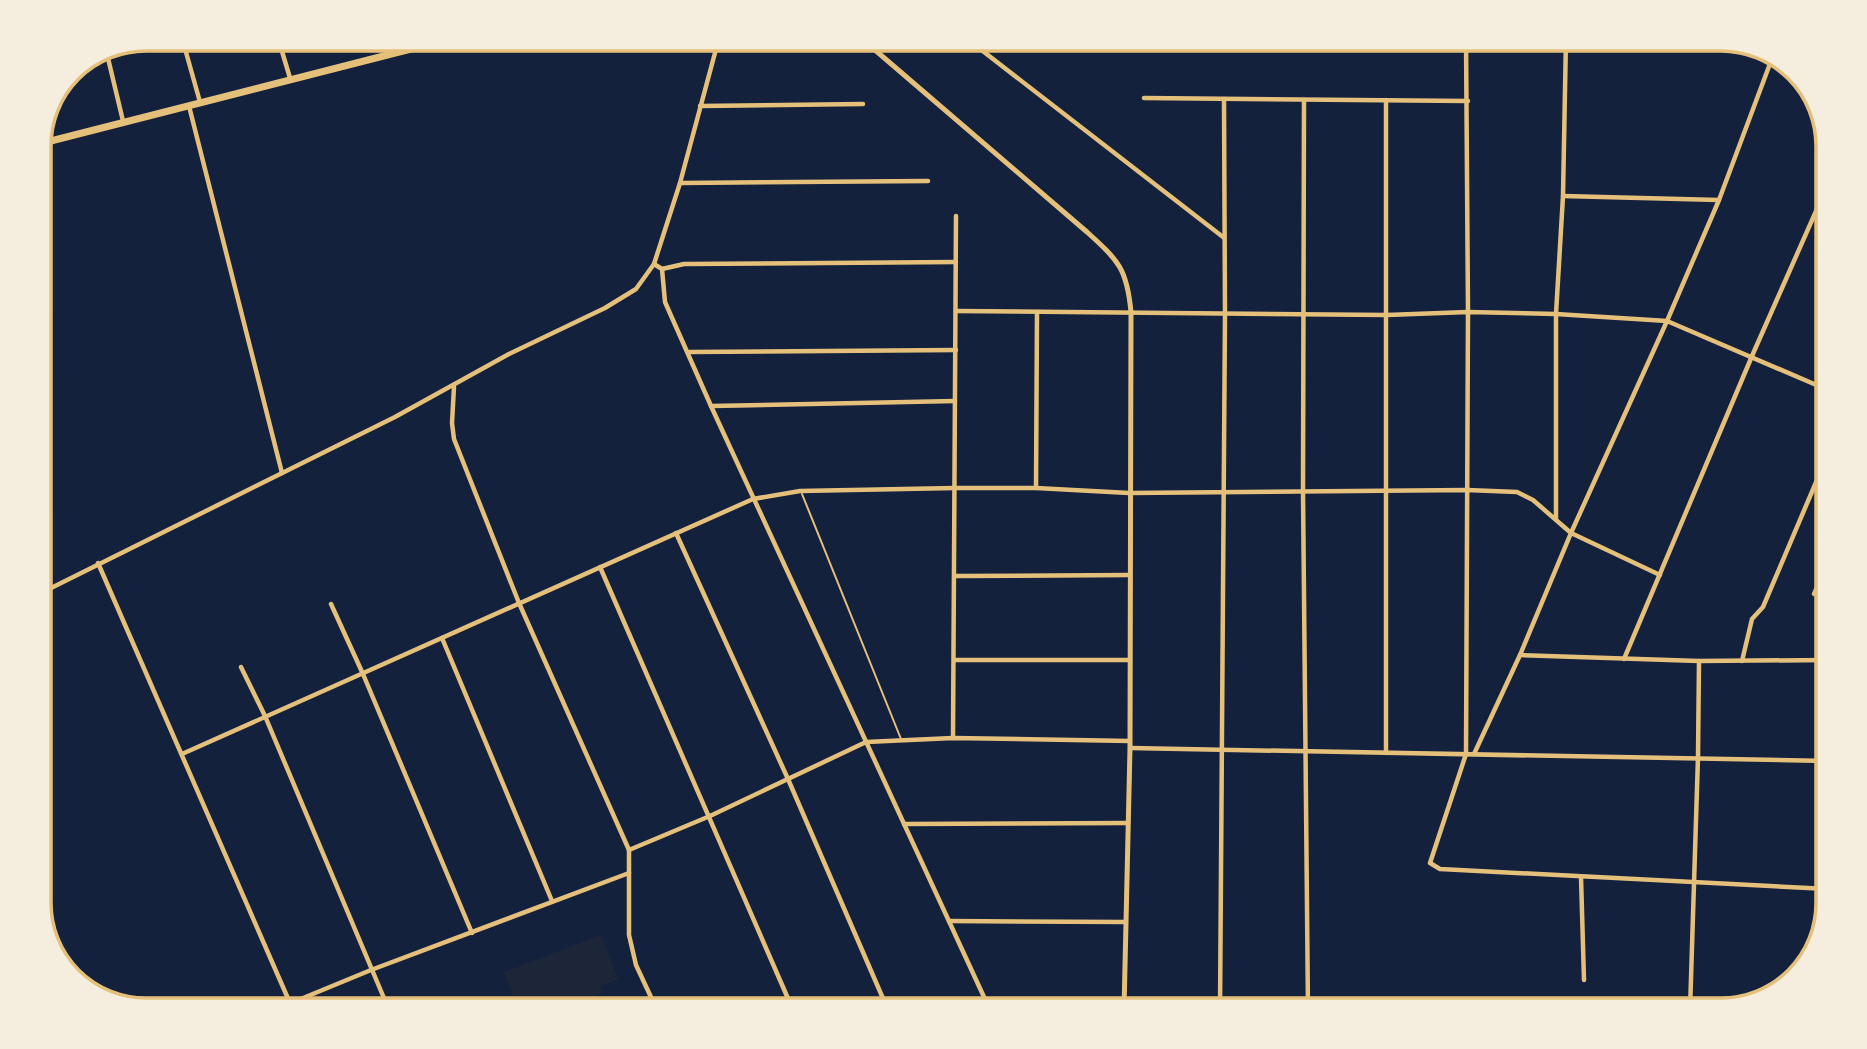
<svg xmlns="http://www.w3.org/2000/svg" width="1867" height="1049" font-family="Inter,sans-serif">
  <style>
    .green { fill: #1d2539 }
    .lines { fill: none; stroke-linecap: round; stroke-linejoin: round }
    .service { stroke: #e5c07b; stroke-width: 2 }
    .minor { stroke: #e5c07b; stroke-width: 4.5 }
    .tertiary { stroke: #e5c07b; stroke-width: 5 }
    .primary { stroke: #e5c07b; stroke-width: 7 }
    .rim { fill: none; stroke: #e5c07b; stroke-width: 3.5 }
  </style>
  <rect width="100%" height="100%" fill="#14213d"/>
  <!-- green -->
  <path class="green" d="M601 935 618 979 601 986 603 993 558 1010H518L504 972Z"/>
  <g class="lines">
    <!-- service -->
    <path class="service" d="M802 494 901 739"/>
    <!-- minor -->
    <g class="minor">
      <path d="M182 38 200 102"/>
      <path d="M278 38 290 78"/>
      <path d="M973 38 975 45 1223 237"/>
      <path d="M1466 38 1468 312 1466 754 1430 863 1440 869 1828 889"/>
      <path d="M107 54 123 121"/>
      <path d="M1144 98 1468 101"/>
      <path d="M1304 100 1303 491 1308 1010"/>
      <path d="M189 106 282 473"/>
      <path d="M700 106 863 104"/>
      <path d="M680 183 928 181"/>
      <path d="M1563 196 1719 200"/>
      <path d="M654 264 662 269 684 264 956 262"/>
      <path d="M662 269 665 302 711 406 990 1010"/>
      <path d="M956 311 1387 315 1468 312 1556 314 1667 321 1828 390"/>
      <path d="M689 352 956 350"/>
      <path d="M454 387 452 423 454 439 519 603 629 850V935L636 965 657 1010"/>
      <path d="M711 406 955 401"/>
      <path d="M1036 488 1037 312"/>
      <path d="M1556 519V314L1563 196 1566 38"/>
      <path d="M676 533 788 779 888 1010"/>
      <path d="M98 563 293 1010"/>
      <path d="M600 567 793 1010"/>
      <path d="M955 576 1129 575"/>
      <path d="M39 594 395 417 509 354 605 308 636 289 654 264 680 183 719 38"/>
      <path d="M1814 594 1828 563"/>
      <path d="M331 604 363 674 472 933"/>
      <path d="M442 638 552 901"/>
      <path d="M1520 655 1699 661 1828 660"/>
      <path d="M1624 659 1752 356 1828 184"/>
      <path d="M955 660H1130"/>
      <path d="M1742 661 1752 619 1763 607 1828 454"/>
      <path d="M241 667 265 716 389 1010"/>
      <path d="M953 738 956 216"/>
      <path d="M1130 748 1828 761"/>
      <path d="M1386 753V100"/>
      <path d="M182 754 753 499 800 491 955 488H1036L1129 493 1467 490 1517 492 1533 500 1571 533 1660 575"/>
      <path d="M1474 754 1520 655 1571 533 1667 321 1719 200 1774 53"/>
      <path d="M904 824 1128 823"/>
      <path d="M629 850 710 816 866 742 953 738 1130 741"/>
      <path d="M1581 877 1584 980"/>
      <path d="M949 921 1126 922"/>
      <path d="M274 1010 371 970 629 873"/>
      <path d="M1220 1010 1225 313 1224 99"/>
      <path d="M1690 1010 1698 757 1699 661"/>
    </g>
    <!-- tertiary -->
    <path class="tertiary" d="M861 38 1087 232C1119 261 1127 269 1131 312L1130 748 1124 1010"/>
    <!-- primary -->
    <path class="primary" d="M39 144 454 38"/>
  </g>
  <!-- crop -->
  <path d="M0 0H1867V1049H0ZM146 51H1721A95 95 0 0 1 1816 146V903A95 95 0 0 1 1721 998H146A95 95 0 0 1 51 903V146A95 95 0 0 1 146 51Z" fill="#f5edde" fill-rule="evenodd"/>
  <path class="rim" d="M146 51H1721A95 95 0 0 1 1816 146V903A95 95 0 0 1 1721 998H146A95 95 0 0 1 51 903V146A95 95 0 0 1 146 51Z"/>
</svg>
